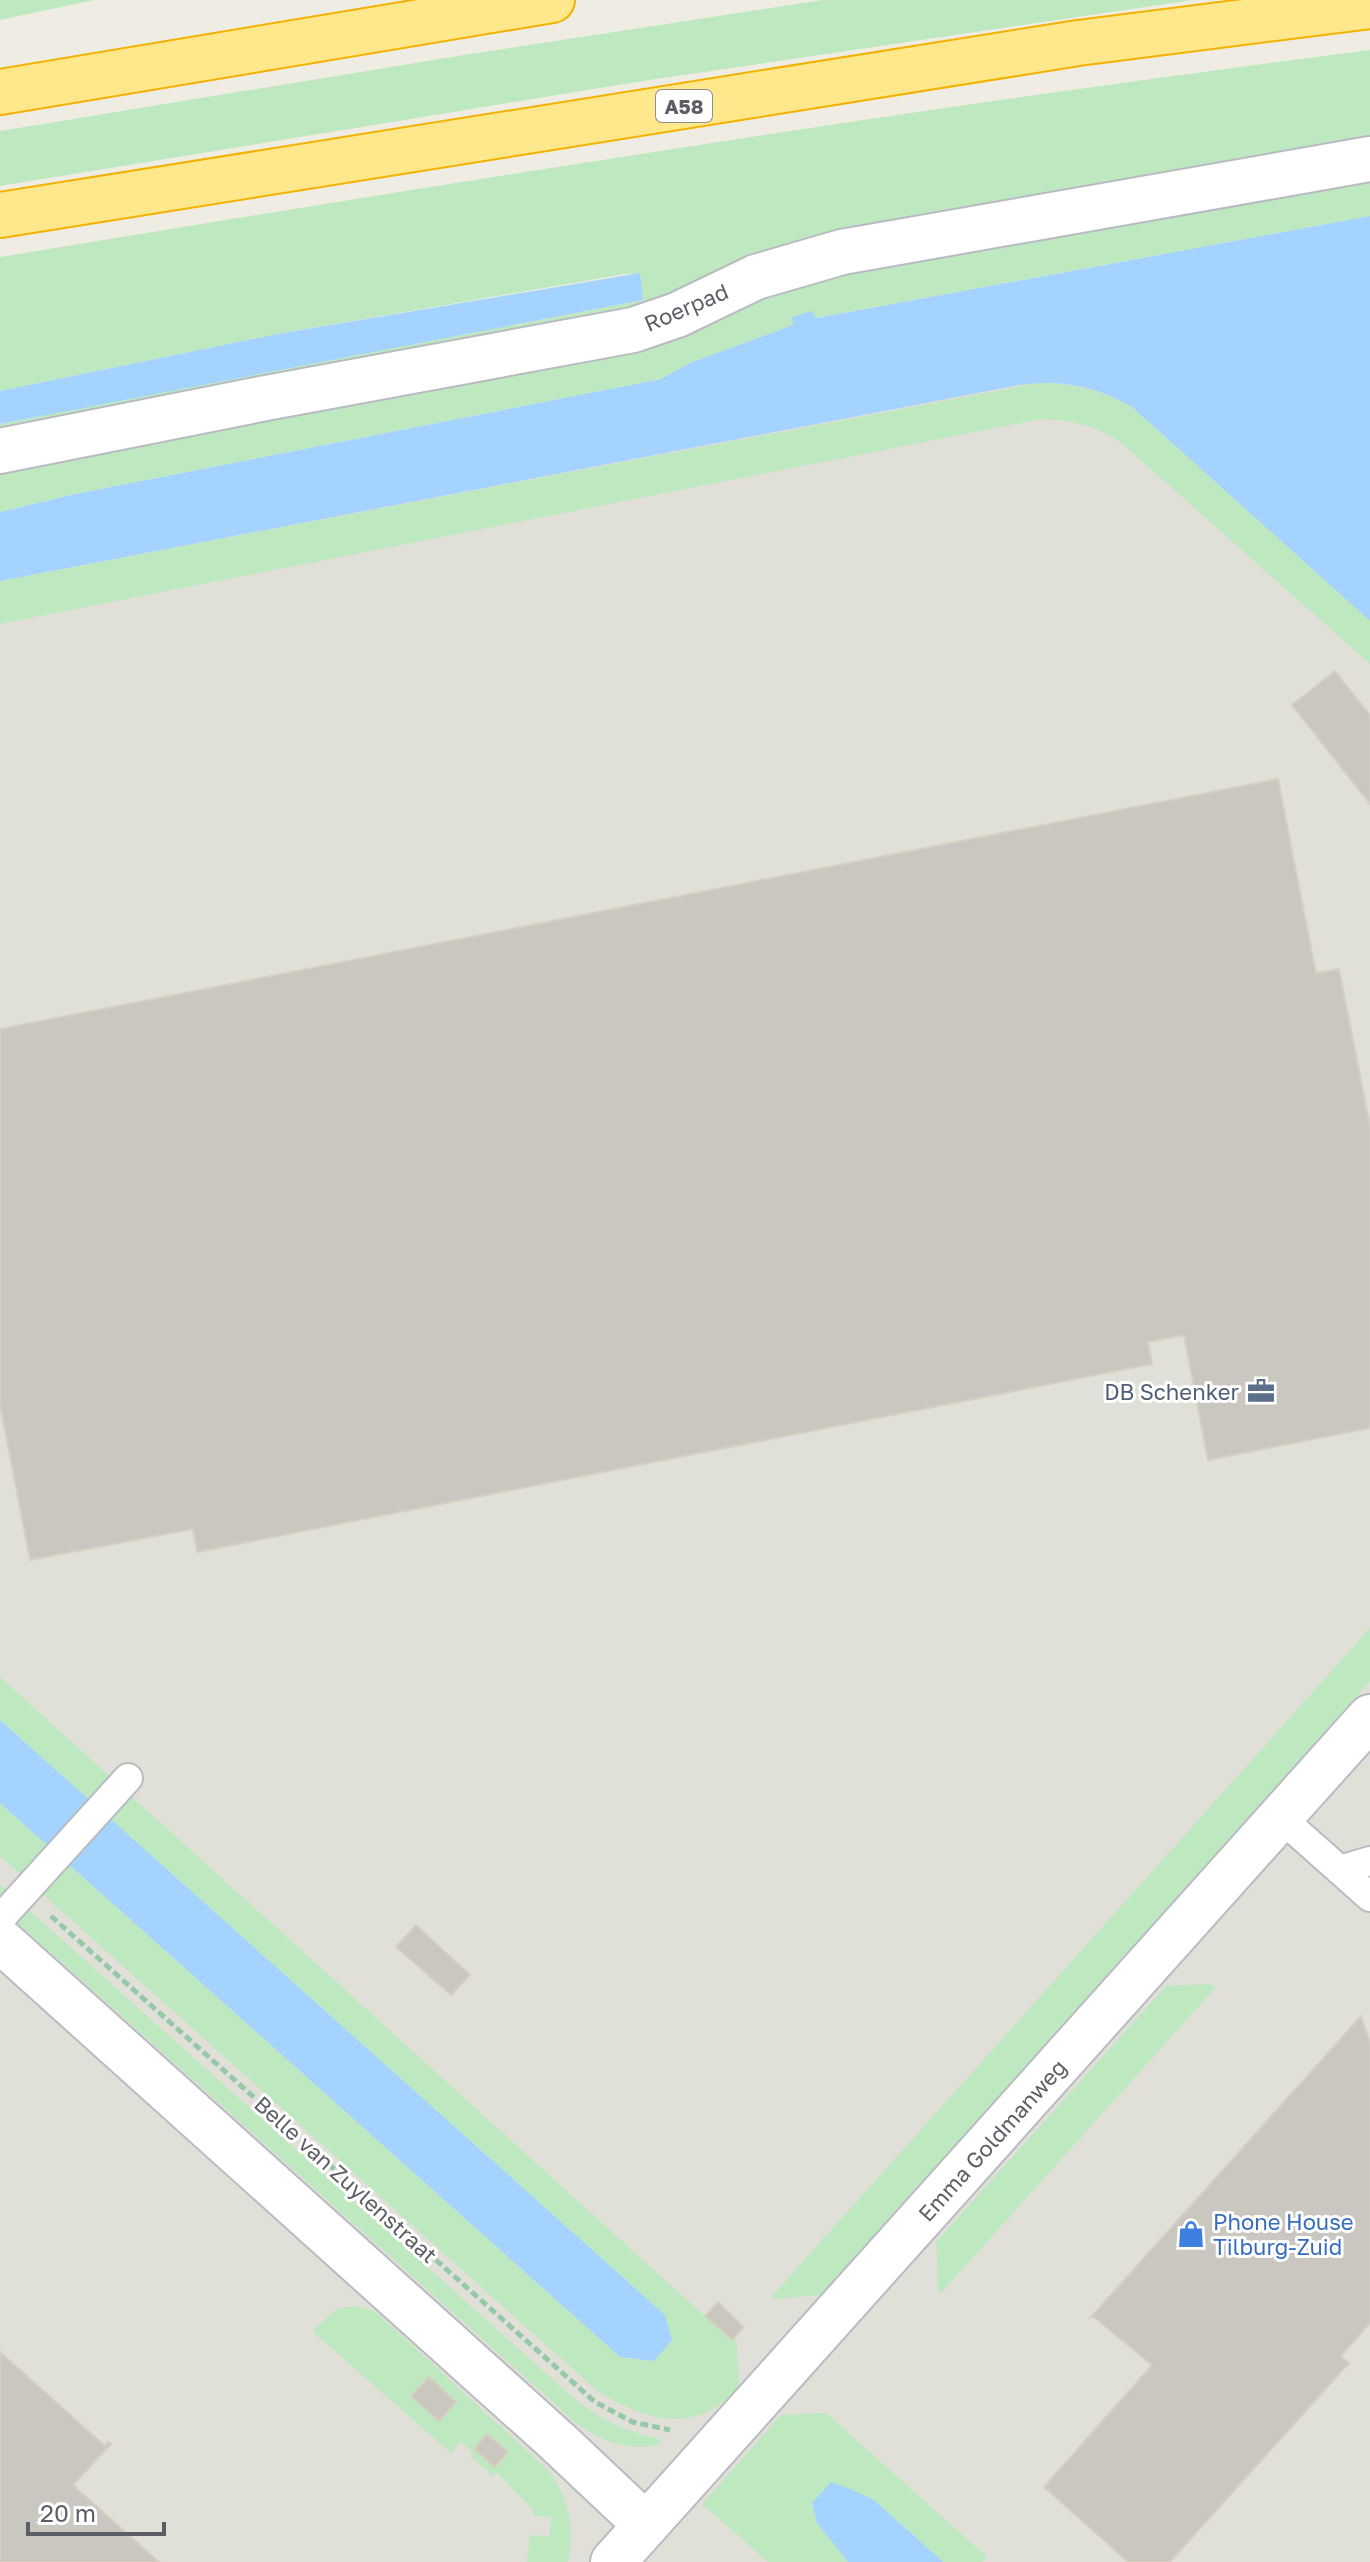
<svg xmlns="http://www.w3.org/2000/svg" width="1370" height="2562" font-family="'Golos Text',sans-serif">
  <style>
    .industrial { fill: #e0dfd8 }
    .green { fill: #bee9c0 }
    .water { fill: #a4d3ff }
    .building { fill: #cac7c0; stroke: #d5d0c1; stroke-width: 2 }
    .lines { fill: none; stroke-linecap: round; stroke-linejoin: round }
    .lane-casing { stroke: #b8bbc1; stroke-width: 32 }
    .street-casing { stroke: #b8bbc1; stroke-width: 48 }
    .highway-casing { stroke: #f3b200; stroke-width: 48 }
    .path { stroke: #96caa7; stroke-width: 5; stroke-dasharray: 8 4; stroke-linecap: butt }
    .lane { stroke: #fff; stroke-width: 28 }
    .street { stroke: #fff; stroke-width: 44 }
    .highway { stroke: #ffe78b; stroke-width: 44 }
    .labels { text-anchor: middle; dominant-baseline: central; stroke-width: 6; stroke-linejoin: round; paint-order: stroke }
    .shield { fill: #fff; stroke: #8c8f93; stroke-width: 2 }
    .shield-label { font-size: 20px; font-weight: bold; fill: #5b5f65 }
    .street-label { font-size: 22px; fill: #5b5f65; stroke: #fff }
    .service-label { font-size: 22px; fill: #4e5e75; stroke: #fff; text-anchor: end }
    .shop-label { font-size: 22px; fill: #366cbe; stroke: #fff; text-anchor: start }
  </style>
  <rect width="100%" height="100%" fill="#efede3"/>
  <!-- industrial -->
  <path class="industrial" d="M1370 281V2562H0V569Z"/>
  <!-- green -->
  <g class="green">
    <path d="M0 0H94L0 20Z"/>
    <path d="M823 0H1193L643 81 0 186V131L464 55Z"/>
    <path d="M1370 50V148L630 318 0 438V424L49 414 643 300 633 274H625L277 334 0 391V257C456 182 912 108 1370 50Z"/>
    <path d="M1370 172V216L815 318 813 312 794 325 690 363 661 379 75 494 0 512V463L749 292Z"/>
    <path d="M1038 383C1073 383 1101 390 1132 407L1370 621V664L1119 441C1094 425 1071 420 1041 419L0 624V581Z"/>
    <path d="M1370 1628V1681L820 2295 775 2299 772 2296Z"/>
    <path d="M0 1677 731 2340 736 2336 739 2385C699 2437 644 2421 596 2390L0 1856V1803L620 2357 653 2361 672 2340 665 2315 0 1720Z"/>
    <path d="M0 1884 570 2395C597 2417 624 2432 659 2439L661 2444C629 2452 601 2441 576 2423L0 1907Z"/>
    <path d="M1210 1984 1215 1988 941 2293 938 2290 936 2242 1166 1986Z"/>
    <path d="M356 2306 376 2312 550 2472C570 2501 574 2528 568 2562H527L530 2535 550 2536 551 2517 533 2516 534 2511 497 2473 493 2476 470 2456 473 2453 461 2442 451 2453 312 2331 338 2308Z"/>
    <path d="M826 2413 987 2557 982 2562H943L874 2500 831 2483 812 2504 817 2523 848 2562H768L702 2504 781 2415Z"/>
  </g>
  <!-- water -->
  <g class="water">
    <path d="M1370 216V621L1132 407C1096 386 1060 379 1019 385L0 581V512L75 494 661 379 690 363 793 325 792 317 812 311 816 318Z"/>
    <path d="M640 273 643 300 0 424V391L277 334Z"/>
    <path d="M0 1720 665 2315 672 2340 654 2361 620 2357 0 1803Z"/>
    <path d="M831 2482 853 2490 874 2500 943 2562H848L817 2523 812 2503Z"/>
  </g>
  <!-- building -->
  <g class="building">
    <path d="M1335 671 1370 715V804L1292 705Z"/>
    <path d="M1278 779 1316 973 1339 969 1370 1126V1428L1208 1460 1184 1335 1148 1342 1152 1364 197 1552 193 1529 30 1560 0 1405V1029Z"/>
    <path d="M416 1925 470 1975 451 1995 396 1947Z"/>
    <path d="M1361 2016 1370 2043V2323L1341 2356 1349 2363 1170 2562H1128L1044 2487 1152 2365 1094 2317 1090 2318Z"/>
    <path d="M718 2302 744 2327 732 2340 705 2316Z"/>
    <path d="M0 2352 105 2446 108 2442 111 2444 73 2485 159 2562H0Z"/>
    <path d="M429 2377 456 2402 439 2421 411 2396Z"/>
    <path d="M487 2434 508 2452 495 2467 474 2449Z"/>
  </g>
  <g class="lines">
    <!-- lane casing -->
    <g class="lane-casing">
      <g id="lane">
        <path d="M1280 1817 1370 1897"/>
        <path d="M1340 1870 1370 1861"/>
        <path d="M0 1919 128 1778"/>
      </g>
    </g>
    <!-- street casing -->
    <g class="street-casing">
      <g id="street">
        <path d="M0 451 266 398 633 330 677 315 756 277 842 252 1370 159"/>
        <path d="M0 1940 558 2442 646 2525"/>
        <path d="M613 2562 1370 1717"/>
      </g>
    </g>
    <!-- highway casing -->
    <g class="highway-casing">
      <g id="highway">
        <path d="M0 92 552 0"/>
        <path d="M0 215 1078 43 1370 6"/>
      </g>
    </g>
    <!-- path -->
    <path class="path" d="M51 1916 595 2402 633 2422 670 2430"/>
    <!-- lane -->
    <use href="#lane" class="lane"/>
    <!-- street -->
    <use href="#street" class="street"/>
    <!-- highway -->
    <use href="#highway" class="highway"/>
  </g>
  <!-- icons -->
  <defs>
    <g id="office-bare" transform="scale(2.16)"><path d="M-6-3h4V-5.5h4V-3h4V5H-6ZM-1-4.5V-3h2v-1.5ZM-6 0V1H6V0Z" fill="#5c6f8a" stroke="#fff" stroke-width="2.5" paint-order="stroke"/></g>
    <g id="shop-bare" transform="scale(2.16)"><path d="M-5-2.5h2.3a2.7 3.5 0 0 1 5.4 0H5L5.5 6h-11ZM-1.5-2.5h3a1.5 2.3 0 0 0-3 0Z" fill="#3f7fe0" stroke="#fff" stroke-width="2.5" paint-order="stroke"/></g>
  </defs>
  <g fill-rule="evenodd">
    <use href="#office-bare" x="1261" y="1391"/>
    <use href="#shop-bare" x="1191" y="2234"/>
  </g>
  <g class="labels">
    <!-- shield labels -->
    <rect class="shield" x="656" y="90" width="56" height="32" rx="6"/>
    <g class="shield-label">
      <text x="684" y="106">A58</text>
    </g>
    <!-- street labels -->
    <g class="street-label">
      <text transform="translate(686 307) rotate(-23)">Roerpad</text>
      <text transform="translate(992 2140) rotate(-48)">Emma Goldmanweg</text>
      <text transform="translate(346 2179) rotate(42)">Belle van Zuylenstraat</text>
    </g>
    <!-- service labels -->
    <g class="service-label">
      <text x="1239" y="1391">DB Schenker</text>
    </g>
    <!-- shop labels -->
    <g class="shop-label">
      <text x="1213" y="2221">Phone House<tspan x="1213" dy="25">Tilburg-Zuid</tspan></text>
    </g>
  </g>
  <!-- scale -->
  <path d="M28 2522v12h136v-12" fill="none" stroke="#5b5f65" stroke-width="4"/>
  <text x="40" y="2522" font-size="24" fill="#5b5f65" stroke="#ffffff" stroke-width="6" paint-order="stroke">20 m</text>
</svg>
